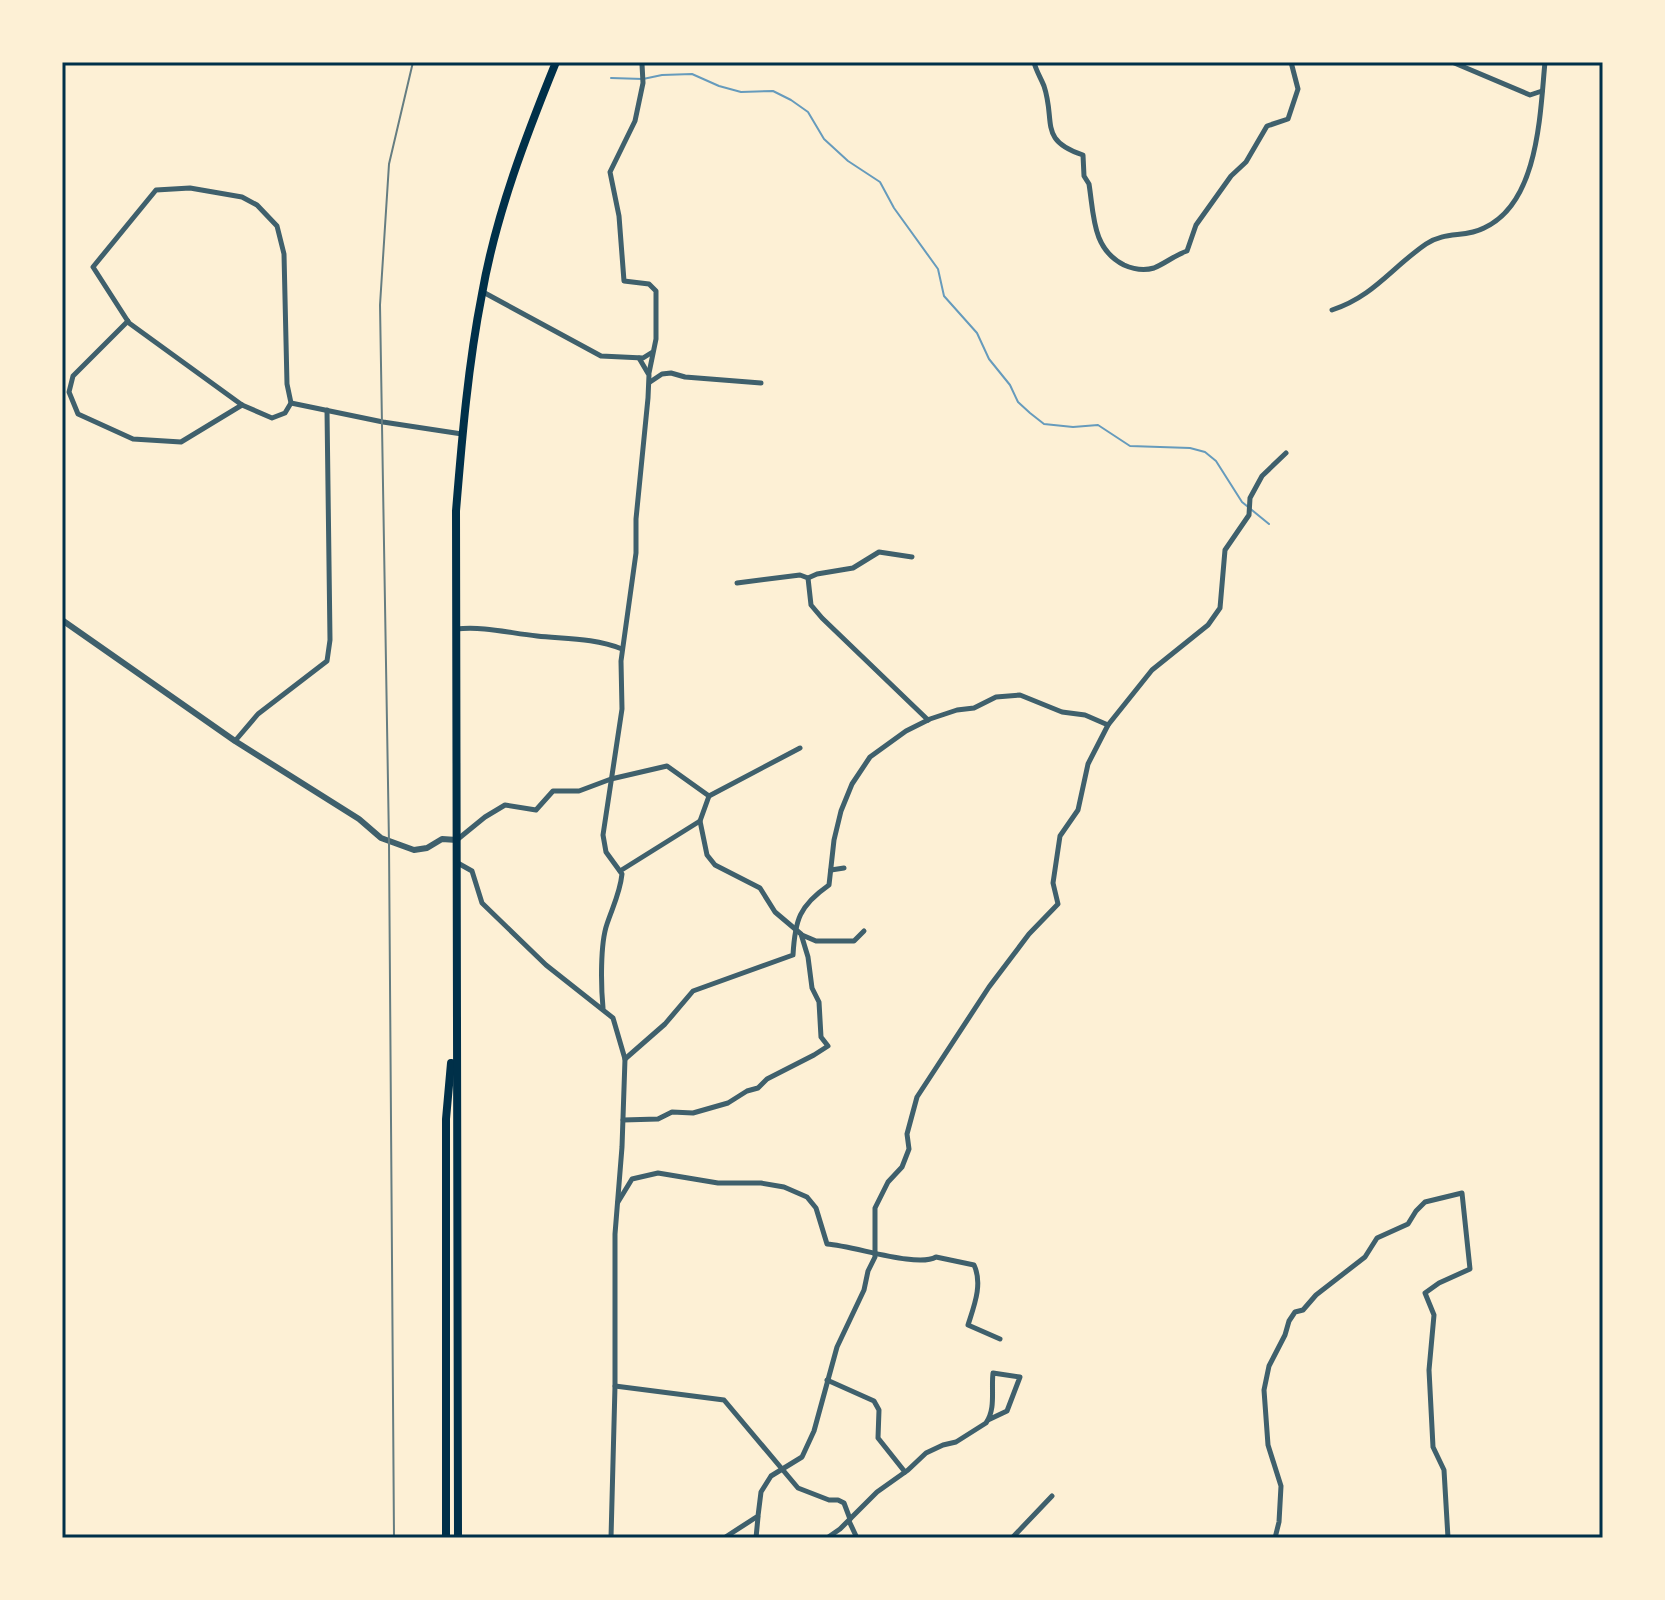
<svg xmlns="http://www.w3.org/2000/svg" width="1665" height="1600" font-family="'Titillium Web',sans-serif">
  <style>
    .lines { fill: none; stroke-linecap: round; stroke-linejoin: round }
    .stream { stroke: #669bbc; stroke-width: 2 }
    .minor { stroke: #3f606c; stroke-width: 5 }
    .tertiary { stroke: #3f606c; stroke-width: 6 }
    .trunk { stroke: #003049; stroke-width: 8 }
    .rail { stroke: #657d81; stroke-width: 2 }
    .neatline { fill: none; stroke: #003049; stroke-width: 3 }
  </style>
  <rect width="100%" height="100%" fill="#fdf0d5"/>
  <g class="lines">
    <!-- stream -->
    <path class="stream" d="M611 78 643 79 662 75 692 74 719 86 741 92 773 91 791 100 808 112 824 139 848 161 880 182 894 208 938 269 944 296 977 333 989 359 1010 385 1018 402 1030 413 1044 424 1073 427 1098 425 1130 446 1190 448 1205 452 1216 461 1242 502 1269 524"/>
    <!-- minor -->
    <g class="minor">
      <path d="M639 62 642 64 643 83 635 121 610 172 619 216 624 281 649 284 656 291V339L649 373"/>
      <path d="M1034 62C1036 71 1041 78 1044 86 1056 122 1038 140 1083 155L1084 176 1089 184C1094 215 1092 249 1124 265 1133 269 1144 271 1154 268 1166 263 1175 255 1187 251L1196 225 1231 176 1246 162 1267 126 1288 119 1298 89 1291 62"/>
      <path d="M1452 62 1530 95 1542 91"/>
      <path d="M190 188 242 197 257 205 277 226 284 254 287 384 291 403 285 413 272 418 242 405 129 323 93 267 156 190Z"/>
      <path d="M483 292 601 356 643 358 651 353"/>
      <path d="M1332 310C1374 296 1391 268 1426 244 1445 231 1465 238 1484 228 1539 203 1540 113 1545 62"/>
      <path d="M128 321 73 376 69 392 78 414 133 439 181 442 242 405"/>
      <path d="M650 382 662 374 671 373 685 377 761 383"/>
      <path d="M291 403 383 422 462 434"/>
      <path d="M808 578 817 574 853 568 879 552 912 557"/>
      <path d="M737 583 800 575 808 578 811 605 822 618 928 720"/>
      <path d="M456 629C484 626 509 633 537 636 566 639 594 638 622 649"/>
      <path d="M235 741 258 714 327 661 330 640 327 410"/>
      <path d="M458 839 485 817 505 805 536 810 553 791H579L611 779 667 766 709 796"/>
      <path d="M456 862 472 871 482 903 546 965 613 1018 625 1059 622 1147 615 1234V1386L611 1538"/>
      <path d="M831 870 844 868"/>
      <path d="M620 871 700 821 709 796 800 748"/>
      <path d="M802 935 816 941H854L864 931"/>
      <path d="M603 1008C601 987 600 944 607 924 613 906 620 893 622 874L606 852 603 835 622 709 621 661 636 553V519L648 398 649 375 639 358"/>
      <path d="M625 1059 665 1024 693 991 793 955C795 920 799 906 829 885L834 840 841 811 852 784 870 757 906 731 930 719 957 710 974 708 996 697 1020 695 1062 712 1085 715 1108 725"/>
      <path d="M623 1120 658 1119 672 1112 693 1113 728 1103 747 1091 758 1088 767 1079 814 1055 828 1046 821 1037 819 1002 812 988 808 957 801 934 775 912 760 888 715 865 707 855 700 821"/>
      <path d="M618 1202 632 1179 658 1173 718 1183H761L784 1187 807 1197 816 1208 827 1244C855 1246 917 1268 936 1257L974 1265C983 1284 974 1306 968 1325L1000 1339"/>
      <path d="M827 1380 874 1401 879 1410 878 1438 905 1472"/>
      <path d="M615 1386 724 1400 798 1488 829 1500H838L844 1503 850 1519"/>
      <path d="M849 1521 857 1538"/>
      <path d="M724 1538 758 1516 761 1492 771 1476 802 1457 814 1431 837 1347 864 1290 868 1271 875 1257V1208L888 1182 902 1167 909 1149 907 1134 917 1097 989 987 1029 934 1058 904 1053 883 1060 836 1078 810 1088 764 1108 725 1152 670 1208 625 1220 608 1225 550 1249 515 1250 498 1262 476 1286 453"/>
      <path d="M756 1538 758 1517"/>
      <path d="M827 1538 840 1529 877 1492 908 1470 926 1453 943 1445 956 1442 986 1423C996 1409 991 1390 993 1373L1020 1377 1007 1411 988 1420"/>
      <path d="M1012 1538 1052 1496"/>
      <path d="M1275 1538 1279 1522 1281 1486 1268 1445 1264 1390 1269 1366 1285 1335 1289 1321 1295 1312 1303 1310 1316 1295 1365 1257 1377 1238 1408 1224 1416 1211 1425 1202 1462 1193 1470 1269 1439 1283 1425 1293 1434 1315 1429 1370 1433 1447 1444 1470 1448 1538"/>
    </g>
    <!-- tertiary -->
    <path class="tertiary" d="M62 620 235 741 359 819 381 838 414 850 427 848 442 839 457 840"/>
    <!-- trunk -->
    <g class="trunk">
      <path d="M446 1538V1119L451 1063"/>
      <path d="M458 1538 456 511C462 438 468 365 482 294 496 214 526 136 556 62"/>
    </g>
    <!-- rail -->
    <path class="rail" d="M394 1538 389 843 380 305 389 164 413 62"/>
  </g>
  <!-- border -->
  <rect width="1665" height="1600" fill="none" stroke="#fdf0d5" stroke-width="128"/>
  <rect x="64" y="64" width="1537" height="1472" class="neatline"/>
</svg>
